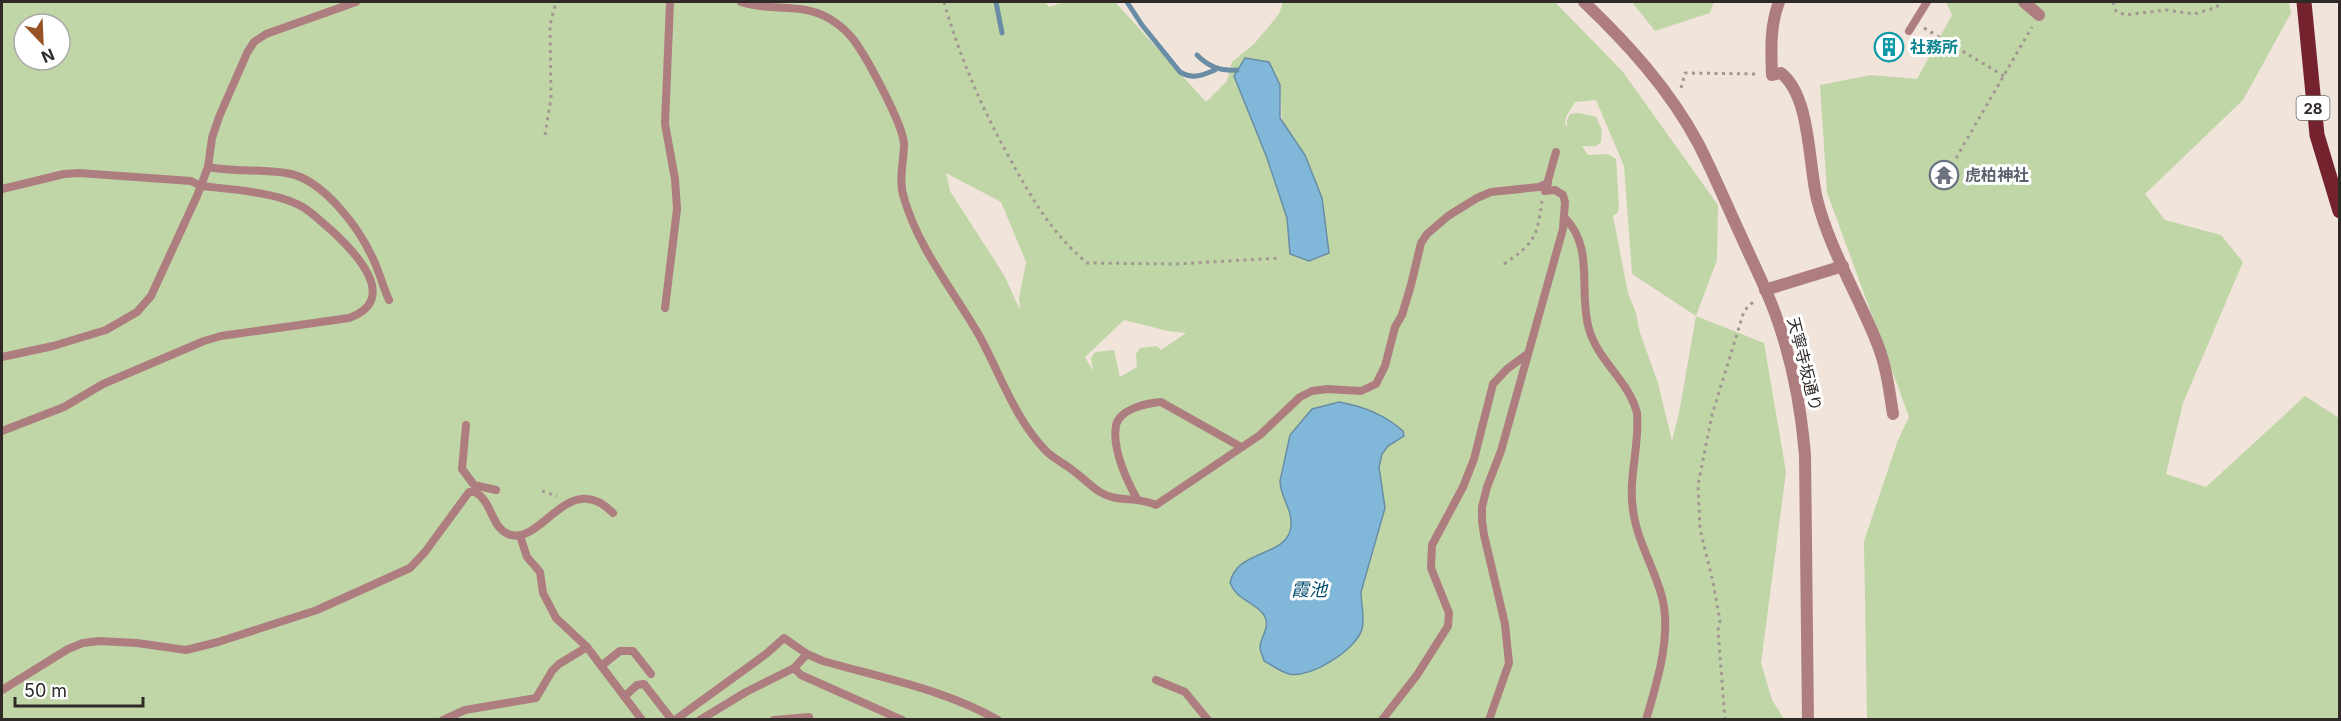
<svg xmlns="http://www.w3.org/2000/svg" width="2341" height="721" font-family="Inter,'Noto Sans JP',sans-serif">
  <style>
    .green { fill: #c0d6a7; fill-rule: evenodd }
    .water { fill: #81b8da; stroke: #688da4; stroke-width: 1.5 }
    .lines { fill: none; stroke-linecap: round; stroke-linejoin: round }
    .stream { stroke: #688da4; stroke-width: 5 }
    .path { stroke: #a19891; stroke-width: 3; stroke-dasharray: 3 4.5; stroke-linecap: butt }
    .service { stroke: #ae7d80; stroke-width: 8 }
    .minor { stroke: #ae7d80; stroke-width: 12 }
    .tertiary { stroke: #ae7d80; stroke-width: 12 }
    .primary { stroke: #75222f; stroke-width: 15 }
    .labels { text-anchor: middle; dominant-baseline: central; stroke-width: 6; stroke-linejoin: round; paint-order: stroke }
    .shield { fill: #fff; stroke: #6d6a68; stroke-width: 1.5 }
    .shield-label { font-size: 15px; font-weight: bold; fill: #2f2a27 }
    .culture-label { font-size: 16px; font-weight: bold; fill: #0d838f; stroke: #fff; text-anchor: start }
    .worship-label { font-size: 16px; font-weight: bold; fill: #5b616d; stroke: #fff; text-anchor: start }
    .street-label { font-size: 16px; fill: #2f2a27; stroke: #fff }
    .water-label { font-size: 18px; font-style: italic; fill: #014c6e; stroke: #fff }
  </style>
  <rect width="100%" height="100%" fill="#f1e4db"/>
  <!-- green -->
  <g class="green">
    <path d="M2 2H1045L1049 7 1064 2H1115L1206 102 1227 81 1232 62 1254 44 1279 14 1283 2H1555L1623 72 1718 205 1717 260 1696 316 1764 343 1786 472 1761 663 1772 700 1784 719H2ZM24 24H60V60H24ZM1245 58 1280 85 1290 254 1287 218 1267 158 1234 76ZM1596 100 1624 166 1632 274 1696 316 1679 413 1672 441 1658 383 1640 333 1636 313 1628 293 1613 216 1618 212 1619 207 1616 159 1608 154 1588 155 1582 146H1596L1601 142 1602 130 1596 117 1578 113 1570 114 1567 120V126L1565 125 1566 117 1575 102ZM946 173 1001 202 1026 262 1019 298 1020 310 1004 275 950 191ZM1124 320 1168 331 1186 333 1161 350 1157 346 1140 348 1136 354 1137 367 1120 377 1114 350 1095 352 1091 358 1093 371 1085 357Z"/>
    <path d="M1632 2H1714L1710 13 1655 31Z"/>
    <path d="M1946 2H2289L2291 13 2243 100 2145 194 2165 220 2221 235 2243 262 2183 403 2166 474 2206 487 2305 396 2339 418V719H1867L1864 541 1898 440 1909 417 1827 192 1820 85 1871 75 1917 79 1952 15Z"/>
  </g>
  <!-- water -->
  <g class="water">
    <path d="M1245 58 1269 62 1280 85V118L1305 155 1322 198 1329 253 1309 261 1290 254 1287 218 1267 158 1234 76Z"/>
    <path d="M1339 402C1362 406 1385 415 1403 431L1404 436 1388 446 1382 454 1379 467 1385 508 1361 592C1361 604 1365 617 1362 629 1357 649 1310 679 1289 674 1281 672 1272 665 1264 661 1263 657 1260 651 1260 647 1261 635 1271 628 1264 615 1255 601 1238 602 1230 583 1237 548 1288 558 1291 526 1293 510 1280 497 1280 481L1290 435 1312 409Z"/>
  </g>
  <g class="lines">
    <!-- stream -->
    <g class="stream">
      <path d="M996 2 1002 33"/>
      <path d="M1127 2 1142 25 1180 72C1194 80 1202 75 1215 70"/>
      <path d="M1197 55C1209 67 1220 71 1237 70"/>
    </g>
    <!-- path -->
    <g class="path">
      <path d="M944 2C960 58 981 106 1009 157 1033 200 1049 230 1087 263L1176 264 1280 258"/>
      <path d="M2113 2 2116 11 2125 15 2166 10 2194 14 2217 7 2219 2"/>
      <path d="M1924 28 2004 76"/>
      <path d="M1681 88 1685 73 1758 74"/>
      <path d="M545 135 551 98 550 25 556 2"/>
      <path d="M1956 158 2032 27"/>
      <path d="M1504 264C1535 243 1537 237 1542 201"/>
      <path d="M542 491 557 496"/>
      <path d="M1725 720 1718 630 1720 621 1713 582 1700 529 1698 485 1712 415 1744 311 1755 300"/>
    </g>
    <!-- service -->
    <g class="service">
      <path d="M741 2C774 13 805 0 836 23 842 27 848 33 853 39 866 56 903 124 904 144 904 162 898 180 904 198 919 250 954 291 980 337 1001 376 1015 419 1046 451 1053 458 1063 463 1071 469 1081 476 1089 485 1100 492 1117 503 1138 496 1156 505L1260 435 1300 397 1312 391 1327 389 1361 391 1376 384 1385 366 1395 327 1402 315 1411 285 1421 243 1427 234 1448 216 1477 198 1491 192 1539 187 1548 183"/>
      <path d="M1909 31 1927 2"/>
      <path d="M208 167C234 172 260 169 286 173 323 178 360 229 374 261 380 274 383 287 389 300"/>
      <path d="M2 189 64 174 79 173 191 181 201 186C229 189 272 192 297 204 309 209 319 220 330 229 353 250 402 299 349 318L221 336 204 341 103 384 64 407 2 431"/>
      <path d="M1565 218C1595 248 1578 293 1589 329 1598 361 1629 381 1637 413 1640 445 1628 477 1633 510 1637 541 1654 567 1662 597 1672 636 1657 682 1646 720"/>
      <path d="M665 308 677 209 675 179 665 124 670 2"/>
      <path d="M2 357 53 346 106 330 137 312 151 296 197 196 208 167 212 138 219 117 247 53 254 42 266 34 356 2"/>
      <path d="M466 425 462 469 474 485 496 490"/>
      <path d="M1137 499C1126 479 1112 448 1116 425 1120 409 1147 403 1161 402L1241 447"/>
      <path d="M520 536 527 557 540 572 543 593 556 618 587 647 642 720"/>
      <path d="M807 654 794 668 801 675 902 720"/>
      <path d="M601 666 620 651H633L651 674"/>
      <path d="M1156 680 1185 692 1208 720"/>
      <path d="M2 690 68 649 83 643 99 641 137 643 186 650 218 642 317 610 410 568 425 552 469 492H475C492 501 491 527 508 534 541 548 568 467 613 513"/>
      <path d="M625 696 637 685 644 684 672 720"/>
      <path d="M443 720 465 710 536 698 552 671 559 664 587 647"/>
      <path d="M675 720 766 654 784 638 807 654 823 661C882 678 943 689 998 720"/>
      <path d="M700 720 746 692 794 668"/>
      <path d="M774 720 809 717"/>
      <path d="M1382 720 1417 675 1448 626 1449 613 1431 568 1432 545 1463 487 1474 459 1493 384 1507 369 1526 355"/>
      <path d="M1489 720 1509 663 1505 624 1484 535 1482 521V507L1487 487 1501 451 1563 229 1565 202 1563 195 1555 190 1545 191 1556 152"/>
    </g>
    <!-- minor -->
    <g class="minor">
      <path d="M1779 2C1770 26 1771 48 1772 75L1781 73C1811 97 1808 163 1817 199 1829 247 1856 292 1875 338 1886 363 1889 388 1893 414"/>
      <path d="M2024 2 2039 15"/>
      <path d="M1765 290 1843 266"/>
    </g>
    <!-- tertiary -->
    <path class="tertiary" d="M1584 2C1628 44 1669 89 1698 143 1714 174 1727 206 1742 238 1753 263 1766 288 1775 313 1792 359 1801 407 1805 455L1808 720"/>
    <!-- primary -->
    <path class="primary" d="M2304 2 2317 135 2340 211"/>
  </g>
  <!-- icons -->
  <defs>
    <g id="building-ring" transform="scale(1.5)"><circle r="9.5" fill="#fff" stroke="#0f9aa8" stroke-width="1.5"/><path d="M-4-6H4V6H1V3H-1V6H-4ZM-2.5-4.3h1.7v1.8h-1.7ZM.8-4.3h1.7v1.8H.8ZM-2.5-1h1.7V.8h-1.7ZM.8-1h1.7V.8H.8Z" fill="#0f9aa8"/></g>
    <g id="temple-ring" transform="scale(1.5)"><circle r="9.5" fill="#fff" stroke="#6b7280" stroke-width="1.5"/><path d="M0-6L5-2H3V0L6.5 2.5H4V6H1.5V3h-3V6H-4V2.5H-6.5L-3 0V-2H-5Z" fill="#6b7280"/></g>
  </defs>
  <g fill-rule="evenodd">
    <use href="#building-ring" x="1889" y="47"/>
    <use href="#temple-ring" x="1944" y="175"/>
  </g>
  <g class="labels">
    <!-- shield labels -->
    <rect class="shield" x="2296.5" y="96" width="33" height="24" rx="4.5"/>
    <g class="shield-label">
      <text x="2313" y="108">28</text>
    </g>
    <!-- culture labels -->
    <g class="culture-label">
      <text x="1910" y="47">社務所</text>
    </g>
    <!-- worship labels -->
    <g class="worship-label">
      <text x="1965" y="175">虎柏神社</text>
    </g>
    <!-- street labels -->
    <g class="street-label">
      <text transform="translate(1805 364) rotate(76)">天寧寺坂通り</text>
    </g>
    <!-- water labels -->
    <g class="water-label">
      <text x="1309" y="589">霞池</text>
    </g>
  </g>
  <!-- border -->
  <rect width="2341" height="721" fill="none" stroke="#2f2a27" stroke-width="6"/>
  <!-- north arrow -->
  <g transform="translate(42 42) rotate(157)"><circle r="28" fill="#ffffff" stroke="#acaaa9" stroke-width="1.5"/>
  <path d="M0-4.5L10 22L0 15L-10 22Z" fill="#975325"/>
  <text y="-9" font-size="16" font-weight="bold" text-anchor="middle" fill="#2f2a27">N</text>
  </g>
  <!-- scale -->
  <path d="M15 697v9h128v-9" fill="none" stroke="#2f2a27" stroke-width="3"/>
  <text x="24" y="697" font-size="18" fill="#2f2a27" stroke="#ffffff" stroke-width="4.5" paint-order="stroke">50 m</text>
</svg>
